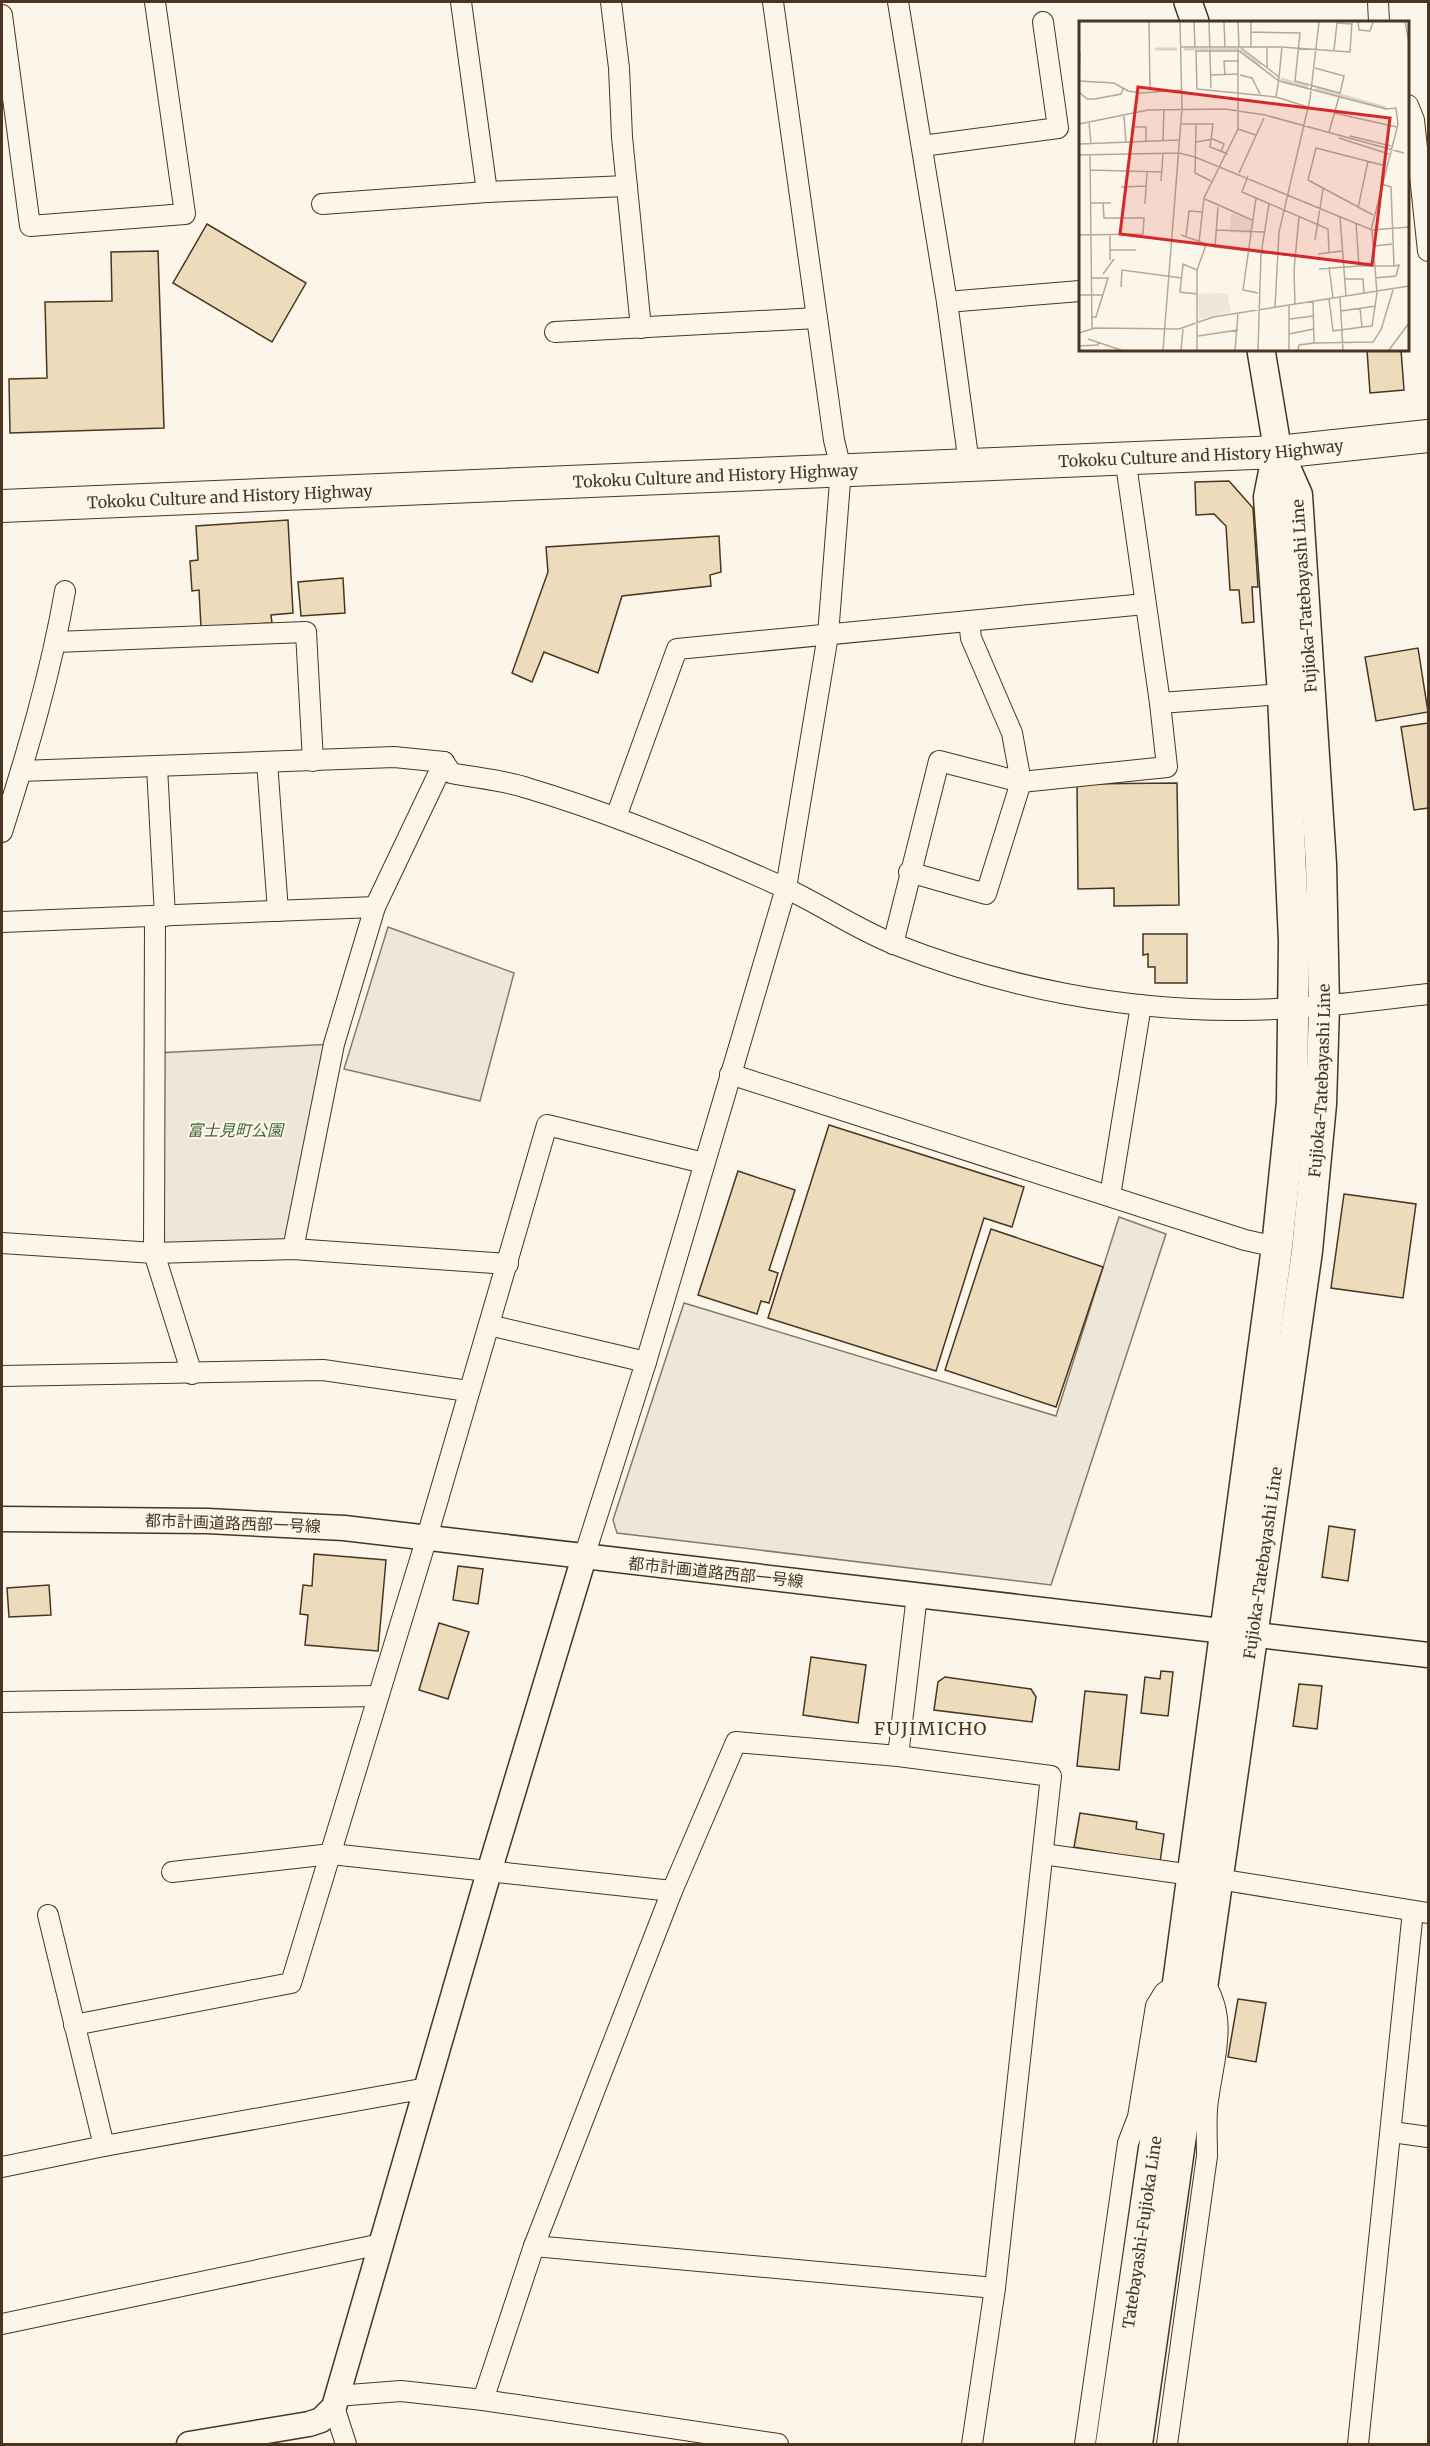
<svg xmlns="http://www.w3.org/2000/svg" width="1430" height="2446" font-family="Merriweather,'Noto Sans JP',serif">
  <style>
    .green { fill: #ede6d9; stroke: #887966; stroke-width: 1.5 }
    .parking { fill: #ede7d9; stroke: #887966; stroke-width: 1.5 }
    .building { fill: #ecdcbc; stroke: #4a3520; stroke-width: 1.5 }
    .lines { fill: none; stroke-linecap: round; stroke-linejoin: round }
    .minor-casing { stroke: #4a3520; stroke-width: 22 }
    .tertiary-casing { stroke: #4a3520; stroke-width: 27 }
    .secondary-casing { stroke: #4a3520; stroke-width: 30 }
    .primary-casing { stroke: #4a3520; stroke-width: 33 }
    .trunk-casing { stroke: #4a3520; stroke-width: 34 }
    .minor { stroke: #fbf6e9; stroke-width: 20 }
    .tertiary { stroke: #fbf6e9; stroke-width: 24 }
    .secondary { stroke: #fbf6e9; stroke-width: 27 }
    .primary { stroke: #fbf6e9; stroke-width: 30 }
    .trunk { stroke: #fbf6e9; stroke-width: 32 }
    .labels { text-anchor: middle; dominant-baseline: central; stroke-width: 4.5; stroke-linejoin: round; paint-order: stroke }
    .street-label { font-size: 16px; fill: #4a3520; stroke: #fbf6e9 }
    .park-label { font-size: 16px; font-style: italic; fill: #436837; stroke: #fbf6e9 }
    .neighbourhood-label { font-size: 18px; letter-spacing: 1.5px; fill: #4a3520; stroke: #fbf6e9 }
    .inset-river { fill: none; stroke: #dcd4c6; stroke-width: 3 }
    .inset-road { fill: none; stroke: #b4a999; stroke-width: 1.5 }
    .view { fill: #d62828; fill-opacity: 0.15; stroke: #d62828; stroke-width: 3 }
    .inset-edge { fill: none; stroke: #4a3520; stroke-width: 3 }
  </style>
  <rect width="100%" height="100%" fill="#fbf6e9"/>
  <!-- green -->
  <path class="green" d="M334 1044 293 1249 154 1253 155 1053Z"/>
  <!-- parking -->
  <g class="parking">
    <path d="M388 927 514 973 480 1101 344 1069Z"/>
    <path d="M1119 1217 1166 1234 1051 1585 617 1533 613 1520 684 1303 1056 1416Z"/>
  </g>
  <!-- building -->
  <g class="building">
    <path d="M207 224 306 283 272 342 173 283Z"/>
    <path d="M158 251 164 428 10 433 9 379 47 378 45 302 112 301 111 252Z"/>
    <path d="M1367 350H1401L1404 390 1370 393Z"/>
    <path d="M1229 481 1253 508 1258 587H1252L1254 622 1242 623 1239 590H1230L1226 526 1214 514 1196 515 1195 482Z"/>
    <path d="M288 520 293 613 271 615 272 623 201 627 199 590 192 591 190 561 198 560 196 526Z"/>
    <path d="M719 536 721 572 710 575 711 586 622 596 598 673 544 652 532 682 512 673 548 572 546 547Z"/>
    <path d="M343 578 345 613 301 616 298 582Z"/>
    <path d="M1418 648 1428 712 1376 721 1365 657Z"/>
    <path d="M1428 723V808L1414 810 1401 727Z"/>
    <path d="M1177 783 1179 905 1114 906V888L1078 889 1077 784Z"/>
    <path d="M1143 934H1187V983H1155V967H1148V954L1143 955Z"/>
    <path d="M829 1125 1024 1187 1012 1227 984 1218 936 1371 768 1318Z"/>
    <path d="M738 1171 795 1190 769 1270 778 1273 769 1303 761 1301 757 1314 698 1295Z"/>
    <path d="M1344 1194 1416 1204 1403 1298 1331 1288Z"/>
    <path d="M991 1229 1103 1267 1056 1407 945 1370Z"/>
    <path d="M1329 1526 1355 1530 1348 1581 1322 1577Z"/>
    <path d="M314 1554 386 1560 378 1651 305 1645 308 1615 300 1614 303 1585 312 1586Z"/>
    <path d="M458 1566 483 1569 478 1604 453 1600Z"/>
    <path d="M49 1585 51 1615 9 1617 7 1588Z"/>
    <path d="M439 1623 469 1632 448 1699 419 1690Z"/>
    <path d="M811 1657 866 1665 858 1723 803 1715Z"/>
    <path d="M1161 1671 1173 1672 1168 1716 1141 1713 1145 1677 1160 1679Z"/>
    <path d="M945 1677 1031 1689 1036 1697 1032 1722 934 1710 938 1682Z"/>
    <path d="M1299 1684 1322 1686 1317 1729 1293 1726Z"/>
    <path d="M1085 1691 1127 1695 1119 1770 1077 1766Z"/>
    <path d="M1080 1813 1137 1822 1136 1829 1164 1834 1160 1862 1074 1847Z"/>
    <path d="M1238 1999 1266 2003 1256 2062 1228 2057Z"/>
  </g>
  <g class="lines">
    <!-- minor casing -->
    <g class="minor-casing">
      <g id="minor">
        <path d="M461 2 487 192"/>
        <path d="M611 2 619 68 622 137 641 328"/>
        <path d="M898 2 947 302 969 464"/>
        <path d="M1378 2 1379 22"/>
        <path d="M2 15 30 226 185 214 155 2"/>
        <path d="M1408 105 1414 120 1428 251"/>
        <path d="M922 146 1058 128 1043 22"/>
        <path d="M322 204 487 192 627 186"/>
        <path d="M947 302 1080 291"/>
        <path d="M555 332 817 318"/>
        <path d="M56 642 306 632 313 761"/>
        <path d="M1160 703 1283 694"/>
        <path d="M267 762 278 911"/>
        <path d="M157 767 165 916"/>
        <path d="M21 771 394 757 444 762 451 773C476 778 503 780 527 788 615 814 701 850 785 888 822 905 856 929 894 944 1003 987 1123 1011 1240 1010 1303 1010 1366 1001 1428 994"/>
        <path d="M616 817 677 649 1145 604"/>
        <path d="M2 832C27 753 51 673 65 591"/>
        <path d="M909 872 986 894 1021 782 1012 733 971 638 969 621"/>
        <path d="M155 916 154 1253 192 1374"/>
        <path d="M2 922 375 907"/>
        <path d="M893 944 939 761 1021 782 1167 767 1160 703 1125 457"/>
        <path d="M730 1074 1245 1240 1277 1247"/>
        <path d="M1110 1196 1141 1005"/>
        <path d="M2 1243 154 1253 293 1249 508 1264"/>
        <path d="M293 1249 334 1044 375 907 444 762"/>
        <path d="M489 1325 646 1362"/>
        <path d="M2 1376 323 1370 468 1391"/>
        <path d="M584 1557 646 1362 786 888 828 635 841 469 834 440 773 2"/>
        <path d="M2 1702 377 1696"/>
        <path d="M898 1756 917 1595"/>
        <path d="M1043 1854 1192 1875"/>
        <path d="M172 1872 331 1854 672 1891"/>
        <path d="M1218 1879 1428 1913"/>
        <path d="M48 1915 104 2146"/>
        <path d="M74 2025 291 1983 427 1537 547 1125 704 1163"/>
        <path d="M1392 2132 1428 2137"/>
        <path d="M2 2167 104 2146 427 2088"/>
        <path d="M534 2246 995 2288"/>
        <path d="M2 2324 381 2244"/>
        <path d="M336 2396 401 2391 483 2400 778 2444"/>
        <path d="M483 2400 534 2246 672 1891 736 1742 898 1756 1051 1776 995 2288 972 2444"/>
        <path d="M334 2407 346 2444"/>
        <path d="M1085 2444 1128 2143 1138 2117 1156 2006 1164 1993 1178 1983"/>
        <path d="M1167 2444 1207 2156C1207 2140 1206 2124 1207 2109 1211 2064 1231 2022 1203 1981"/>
        <path d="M1358 2444 1413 1911"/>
      </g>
    </g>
    <!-- tertiary casing -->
    <g class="tertiary-casing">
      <g id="tertiary">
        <path d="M2 1519 207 1521 344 1528 1428 1655"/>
        <path d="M189 2444 309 2424 321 2420 334 2407 489 1872 584 1557"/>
      </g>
    </g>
    <!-- secondary casing -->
    <g class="secondary-casing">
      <g id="secondary">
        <path d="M1188 2 1195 22"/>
        <path d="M1261 350 1278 452"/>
      </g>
    </g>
    <!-- primary casing -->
    <g class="primary-casing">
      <g id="primary">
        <path id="s1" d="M1111 2444 1178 1983 1277 1247 1292 1102 1294 941 1283 694 1269 497 1278 452"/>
        <path id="s2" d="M1137 2444 1307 1251 1321 1104 1324 1006 1321 864 1297 495 1278 452"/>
      </g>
    </g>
    <!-- trunk casing -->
    <g class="trunk-casing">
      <g id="trunk">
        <path id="s3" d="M2 506 1278 452 1428 436"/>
      </g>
    </g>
    <!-- minor -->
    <use href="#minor" class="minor"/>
    <!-- tertiary -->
    <use href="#tertiary" class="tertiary"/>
    <!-- secondary -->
    <use href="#secondary" class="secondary"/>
    <!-- primary -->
    <use href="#primary" class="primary"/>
    <!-- trunk -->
    <use href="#trunk" class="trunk"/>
  </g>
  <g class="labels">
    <!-- street labels -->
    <g class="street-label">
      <text stroke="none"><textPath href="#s3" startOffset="1200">Tokoku Culture and History Highway</textPath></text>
      <text stroke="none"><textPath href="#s3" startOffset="714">Tokoku Culture and History Highway</textPath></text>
      <text stroke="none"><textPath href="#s3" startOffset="228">Tokoku Culture and History Highway</textPath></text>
      <text transform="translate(1304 596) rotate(-94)">Fujioka-Tatebayashi Line</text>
      <text stroke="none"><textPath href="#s2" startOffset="1376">Fujioka-Tatebayashi Line</textPath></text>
      <text transform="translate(233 1523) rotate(2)">都市計画道路西部一号線</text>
      <text stroke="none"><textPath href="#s2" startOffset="890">Fujioka-Tatebayashi Line</textPath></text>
      <text transform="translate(716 1572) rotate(6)">都市計画道路西部一号線</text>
      <text stroke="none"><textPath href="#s1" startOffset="214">Tatebayashi-Fujioka Line</textPath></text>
    </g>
    <!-- park labels -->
    <g class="park-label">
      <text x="235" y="1130">富士見町公園</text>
    </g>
    <!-- neighbourhood labels -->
    <g class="neighbourhood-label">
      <text x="931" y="1728">FUJIMICHO</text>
    </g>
  </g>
  <!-- overview -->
  <g transform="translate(1079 21)">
    <rect width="330" height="330" fill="#fbf6e9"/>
    <path d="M152 192 173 199 172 213 151 211ZM148 272 152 291 120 298 119 273Z" fill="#ede6d9"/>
    <path class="inset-river" d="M76 28H98M105 28H129M132 28H158M161 29 181 44M202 58 229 66M236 67 307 87"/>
    <path class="inset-road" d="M70 1 71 69M115 1 116 26M130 1 132 67M145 1 146 26M159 1 160 26M172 1V26M279 1 280 9 291 10 294 1M326 1 330 21M172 11 221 12 216 60 261 72 265 55 236 47M102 26H202L271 31 273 1M161 26 200 56 197 76M188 26V47M255 29 258 2 272 3M0 53 1 32M146 53 145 40H160M131 54 160 53M161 54 173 57 181 73M200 56 203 26M0 60 35 62 49 70 62 72 102 69M0 71 8 78H16L42 73 44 68M229 86 197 76 118 68 117 30H160L200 60 307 88 318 87M255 92 318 106M45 95 47 121M10 101 12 123M0 103 69 89 146 88 186 94 325 132M102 103H134L131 126 149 133M117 103 116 152 132 160M56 106H67V120M159 108 177 114M250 111 260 76M271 115 312 125M260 117 310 133M84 119 85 88M117 121 134 118 145 123 142 131M0 123 100 119M0 134 100 132 116 136 293 209 298 272 293 305 283 306M11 134 13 308M11 149 82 151M160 152 185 97M169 155 163 171 249 208 250 231M82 160 84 133M42 166 67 165M177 177 164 269 179 272M126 178 173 199M11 182H32M66 183 68 151M279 187 289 140M294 194 229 159 237 127 307 145M261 196 267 275M137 209 185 211M292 209 319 103 317 88M293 209 330 206M31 213V239M0 214 64 213 65 197H25L24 182M102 214 136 226 216 235M107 216 110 190 123 191M236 219 244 168M120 221 125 177 159 108V26M295 225 313 223M136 226 139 186M31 229H57M239 233 263 230M280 245H315L312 166 303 163M250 246 254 277M240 248 280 245 277 202M118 249 104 243 101 271 118 273M24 253 35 238M12 257H29L17 296H12M296 257 317 255 320 244 315 245M266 258H284L285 273M42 266 43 249 103 257M0 274H24M261 276 264 329M250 278 254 310 283 306 281 287M234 280 235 322M216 283 215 249 220 196M196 286 200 211 231 78 240 1M262 290 297 285M211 298 234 295M0 312 16 307 100 308 134 296 330 265M210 313 235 308M119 315 159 309M9 318 42 329M0 325 19 324V321M84 329 103 87 101 1M102 329 104 308M118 329V249L127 224M156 329 159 292M179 329 182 233 190 183M210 329V284M219 329 220 324 235 322 294 321 302 309 314 269M310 329 330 302"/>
    <path class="view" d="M59 66 311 97 293 244 41 213Z"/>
    <rect width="330" height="330" class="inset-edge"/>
  </g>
  <!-- border -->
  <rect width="1430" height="2446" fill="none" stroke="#4a3520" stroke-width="6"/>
</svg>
